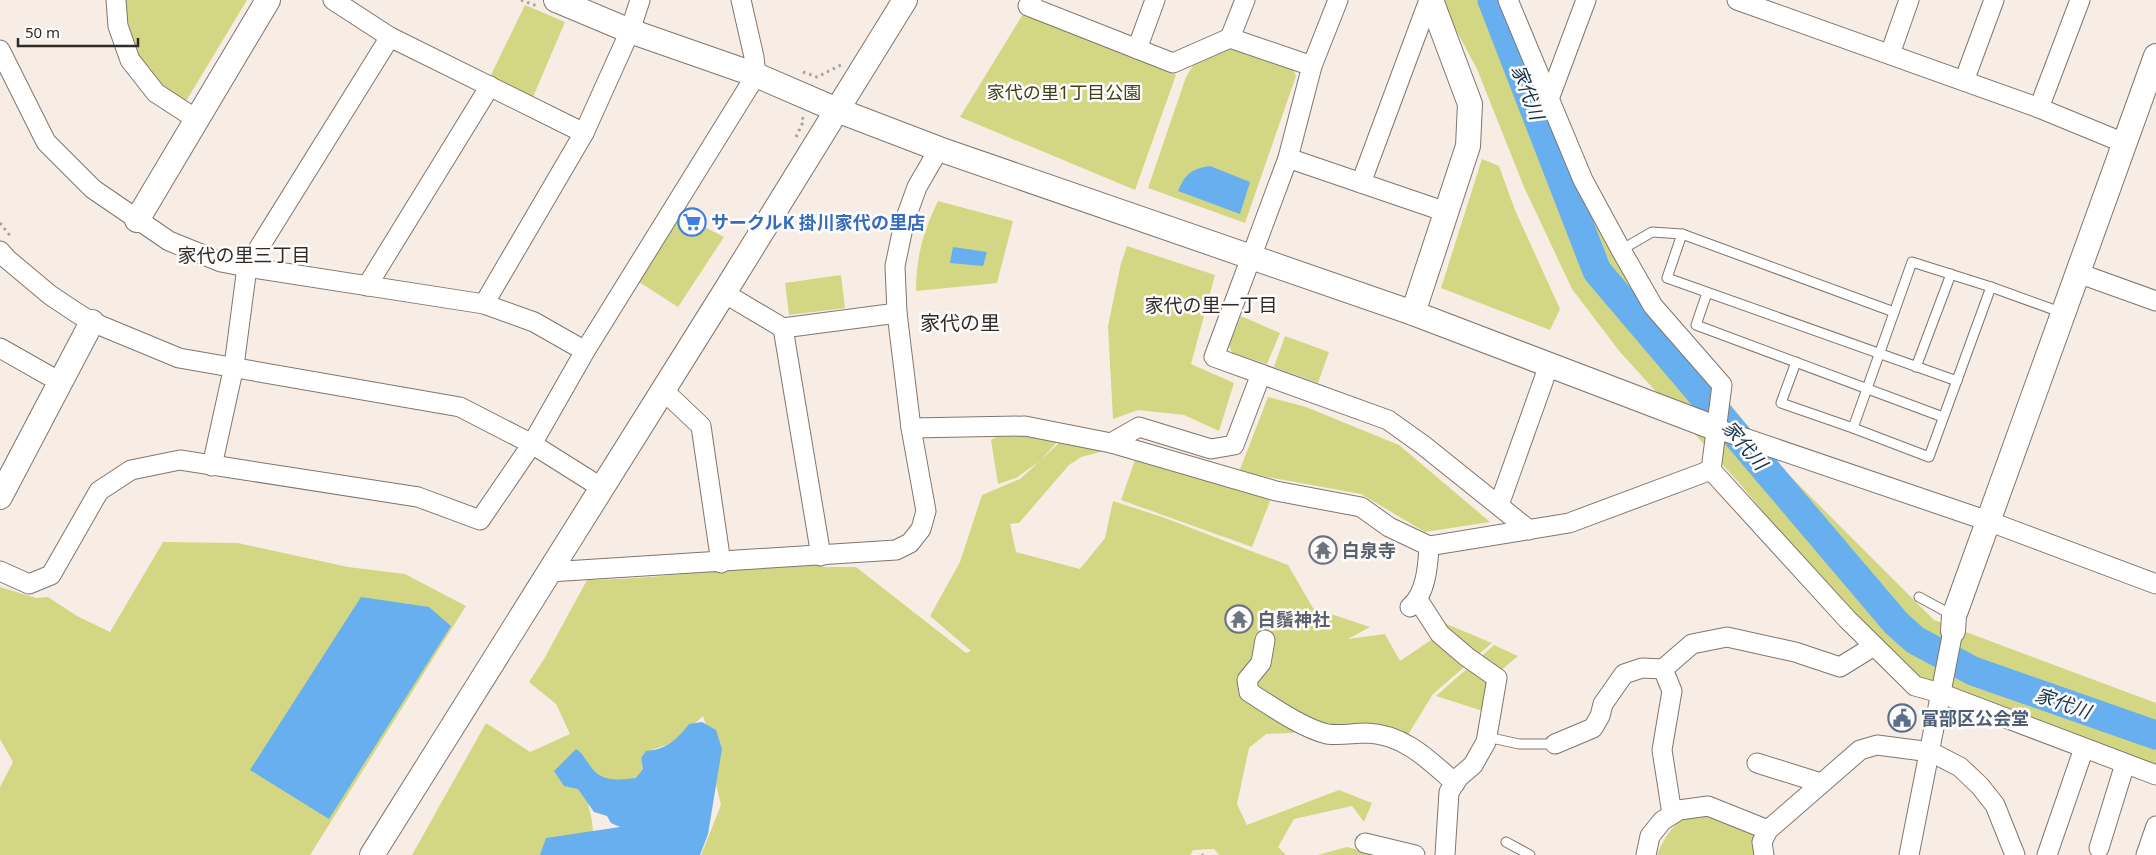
<svg xmlns="http://www.w3.org/2000/svg" width="2156" height="855" font-family="'Noto Sans','Noto Sans JP',sans-serif">
  <style>
    .green { fill: #d3d784 }
    .water { fill: #67afef }
    .lines { fill: none; stroke-linecap: round; stroke-linejoin: round }
    .river { stroke: #67afef; stroke-width: 29 }
    .service-casing { stroke: #7f766e; stroke-width: 11 }
    .minor-casing { stroke: #7f766e; stroke-width: 21 }
    .tertiary-casing { stroke: #7f766e; stroke-width: 26 }
    .path { stroke: #a9a19b; stroke-width: 3; stroke-dasharray: 2.5 4; stroke-linecap: butt }
    .service { stroke: #fff; stroke-width: 9 }
    .minor { stroke: #fff; stroke-width: 19 }
    .tertiary { stroke: #fff; stroke-width: 24 }
    .labels { text-anchor: middle; dominant-baseline: central; stroke-width: 5; stroke-linejoin: round; paint-order: stroke }
    .park-label { font-size: 18px; fill: #3d3f16; stroke: #fefcfb }
    .shop-label { font-size: 18px; font-weight: bold; fill: #366cbe; stroke: #fefcfb; text-anchor: start }
    .worship-label { font-size: 18px; font-weight: bold; fill: #5b616d; stroke: #fefcfb; text-anchor: start }
    .service-label { font-size: 18px; font-weight: bold; fill: #4e5e75; stroke: #fefcfb; text-anchor: start }
    .water-label { font-size: 19px; font-style: italic; fill: #14334d; stroke: #fefcfb }
    .neighbourhood-label { font-size: 19px; fill: #2f2b28; stroke: #fefcfb }
    .quarter-label { font-size: 20px; fill: #2f2b28; stroke: #fefcfb }
  </style>
  <rect width="100%" height="100%" fill="#f8ede5"/>
  <!-- green -->
  <g class="green">
    <path d="M116 0H247L183 106 132 59Z"/>
    <path d="M1440 0H1507L1640 292 1780 466 1934 620 2156 703V772L1908 679 1874 646 1741 485 1620 352 1572 289 1524 187 1477 69Z"/>
    <path d="M525 5 565 22 533 97 490 77Z"/>
    <path d="M1028 6 1176 75 1135 190 960 117Z"/>
    <path d="M1233 46 1292 67 1296 76 1245 223 1148 188 1186 77 1195 62Z"/>
    <path d="M1482 159 1499 166 1515 210 1560 309 1550 330 1441 288Z"/>
    <path d="M938 201 1013 221 997 283 916 291C916 257 923 232 938 201Z"/>
    <path d="M681 215 724 237 678 307 639 282Z"/>
    <path d="M1127 246 1215 275 1191 364 1234 383 1219 431 1184 415 1138 410 1113 419 1108 326 1121 263Z"/>
    <path d="M841 275 845 308 789 315 785 283Z"/>
    <path d="M1241 316 1280 333 1267 364 1232 353 1229 345Z"/>
    <path d="M1285 336 1329 352 1318 383 1274 367Z"/>
    <path d="M1268 397 1306 407 1399 445 1490 522 1425 532 1361 494 1239 472Z"/>
    <path d="M1001 434 1038 435 1057 442 1041 460 1062 440 1112 449 1081 457 1069 465 1019 523 1010 524 1016 552 1080 569 1105 538 1113 501 1165 518 1288 565 1313 608 1370 627 1348 639 1385 634 1400 661 1440 634 1437 620 1492 643 1433 694 1406 738 1384 737 1311 719 1293 733 1266 734 1249 748 1237 804 1247 825 1339 790 1372 803 1364 822 1352 806 1294 819 1278 847 1286 855H1219L1214 849 1193 850 1190 855H701L721 805 716 784 719 764 703 716 673 743 651 750 641 758 643 769 637 778C629 779 620 781 612 781 596 779 587 759 576 750L592 821 595 855H412L486 723 530 752 570 734 556 704 529 682 544 659 587 580C665 579 744 566 821 556L823 567H856L966 653 971 651 930 616 960 562 982 495 1020 479 1040 461 1016 478 998 484 991 440Z"/>
    <path d="M1136 457 1272 496 1252 547 1121 500Z"/>
    <path d="M163 542 238 543 348 567 405 574 466 606 310 855H0V787L13 762 0 739V587L36 598 48 597 77 616 110 632Z"/>
    <path d="M1494 645 1518 656 1494 676 1486 712 1436 696Z"/>
    <path d="M1688 815C1713 815 1733 825 1756 834L1755 855H1657C1665 836 1671 827 1688 815Z"/>
    <path d="M1347 847 1377 855H1318Z"/>
  </g>
  <!-- water -->
  <g class="water">
    <path d="M1210 166 1250 182 1240 214 1178 191C1185 174 1191 169 1210 166Z"/>
    <path d="M953 247 987 252 983 266 950 263Z"/>
    <path d="M361 597 429 607 451 626 329 819 250 770Z"/>
    <path d="M702 722 716 730 722 749 708 834 700 855H540L546 838 620 827 611 823 607 816 594 812 578 789 564 786 554 771 576 749C583 753 584 758 589 764 601 783 617 780 636 778L643 769 641 758 646 751C668 749 676 740 689 724Z"/>
  </g>
  <g class="lines">
    <!-- river -->
    <path class="river" d="M1492 0 1597 271 1896 623 1915 640 1973 671 2156 735"/>
    <!-- service casing -->
    <g class="service-casing">
      <g id="service">
        <path d="M1682 234 1667 278 1957 381"/>
        <path d="M1621 250 1652 232 1682 234 1894 312"/>
        <path d="M1707 293 1696 325 1943 417"/>
        <path d="M1796 362 1781 403 1853 428 1912 262 1991 287 2063 313"/>
        <path d="M1916 367 1951 274"/>
        <path d="M1853 428 1929 457 1991 287"/>
        <path d="M1919 597 1954 616"/>
        <path d="M1487 737 1519 744H1555"/>
        <path d="M1506 842 1530 855"/>
      </g>
    </g>
    <!-- minor casing -->
    <g class="minor-casing">
      <g id="minor">
        <path d="M116 0 118 26 130 60 156 93 196 119"/>
        <path d="M333 0 390 37 584 133"/>
        <path d="M1032 0 1028 6 1173 63 1230 38 1312 66"/>
        <path d="M1338 0 1312 66 1288 158 1214 357 1388 420 1423 445 1529 530"/>
        <path d="M1508 0 1583 180 1621 250 1653 306 1722 385 1711 470 1847 619 1908 679 1915 686 1940 693 2156 775"/>
        <path d="M1737 0 2039 108 2124 143"/>
        <path d="M1230 38 1245 0"/>
        <path d="M1137 49 1155 0"/>
        <path d="M0 50 46 142 93 189 169 241 221 262 247 267 484 304 534 322 585 351"/>
        <path d="M1890 54 1909 0"/>
        <path d="M1964 81 1994 0"/>
        <path d="M1549 99 1586 0"/>
        <path d="M2039 108 2080 0"/>
        <path d="M1288 158 1446 212"/>
        <path d="M1361 183 1429 0"/>
        <path d="M0 251 7 259 50 295 77 313 92 322 179 358 460 407 532 444 602 488"/>
        <path d="M2078 273 2156 301"/>
        <path d="M367 286 490 86"/>
        <path d="M724 293 783 328 897 313"/>
        <path d="M484 304 584 133 630 31 640 0"/>
        <path d="M783 328 821 556"/>
        <path d="M0 348 60 382"/>
        <path d="M663 390 701 426 721 563"/>
        <path d="M911 428 1025 426 1111 443 1139 427 1211 449 1234 445 1261 374"/>
        <path d="M1715 428 1988 521 2156 584"/>
        <path d="M1111 443 1276 491 1361 507 1389 527 1429 546"/>
        <path d="M212 466 234 366 247 267 390 37"/>
        <path d="M1499 505 1549 365"/>
        <path d="M0 571 29 584 51 575 99 491 131 470 180 460 418 497 480 520 532 444 585 351 756 75 754 57 741 0"/>
        <path d="M549 572 896 550 910 543 921 529 926 511 911 428 897 313 895 266 904 223 917 187 939 149"/>
        <path d="M1418 600 1440 634 1467 657 1497 678 1486 742 1473 765 1459 777 1449 792 1445 855"/>
        <path d="M1410 607C1426 594 1428 566 1429 546L1569 523 1711 470"/>
        <path d="M1265 640 1261 663 1247 680 1249 692C1271 706 1302 728 1327 734 1341 736 1353 733 1366 733 1404 734 1429 760 1455 783"/>
        <path d="M1663 669 1692 644 1727 637 1795 652 1840 667 1874 646"/>
        <path d="M1555 744 1593 728 1600 716 1603 704 1624 674 1642 668 1663 669 1672 691 1662 750 1672 814"/>
        <path d="M1757 763 1821 783"/>
        <path d="M1365 843 1415 855"/>
        <path d="M2099 848 2125 764"/>
        <path d="M1646 855 1650 836 1662 821 1679 810 1708 806 1768 830"/>
        <path d="M1764 855 1762 842 1768 830 1860 750 1877 745 1931 752 1960 767 1980 786 1995 805 2015 855"/>
        <path d="M1909 855 1953 631"/>
        <path d="M2047 855 2084 748"/>
        <path d="M2146 855 2156 826"/>
      </g>
    </g>
    <!-- tertiary casing -->
    <g class="tertiary-casing">
      <g id="tertiary">
        <path d="M556 0 630 31 756 75 837 110 939 149 1413 313 1715 428"/>
        <path d="M137 220 268 0"/>
        <path d="M1413 313 1468 146 1470 104 1431 0"/>
        <path d="M0 497 92 322"/>
        <path d="M1953 631 1954 616 2156 56"/>
        <path d="M372 855 724 293 905 0"/>
      </g>
    </g>
    <!-- path -->
    <g class="path">
      <path d="M521 0 537 6"/>
      <path d="M803 72 817 77 841 65"/>
      <path d="M796 137 804 120 801 116"/>
      <path d="M0 223 12 238"/>
      <path d="M1202 854 1203 855"/>
    </g>
    <!-- service -->
    <use href="#service" class="service"/>
    <!-- minor -->
    <use href="#minor" class="minor"/>
    <!-- tertiary -->
    <use href="#tertiary" class="tertiary"/>
  </g>
  <!-- icons -->
  <defs>
    <g id="supermarket-ring" transform="scale(1.4375)"><circle r="9.5" fill="#fefcfb" stroke="#3f7fe0" stroke-width="1.5"/><path d="M-6-5.5h2.5l.6 2H6L4.5 2H-2.5L-4.4-4H-6ZM-1.5 3.2a1.3 1.3 0 1 0 .1 0ZM3 3.2a1.3 1.3 0 1 0 .1 0Z" fill="#3f7fe0"/></g>
    <g id="temple-ring" transform="scale(1.4375)"><circle r="9.5" fill="#fefcfb" stroke="#6b7280" stroke-width="1.5"/><path d="M0-6L5-2H3V0L6.5 2.5H4V6H1.5V3h-3V6H-4V2.5H-6.5L-3 0V-2H-5Z" fill="#6b7280"/></g>
    <g id="civic-ring" transform="scale(1.4375)"><circle r="9.5" fill="#fefcfb" stroke="#5c6f8a" stroke-width="1.5"/><path d="M-.6-6.5H3V-4.5H.6V-3L4-1V1h2V6H-6V1h2V-1L-.6-3ZM-1.2 2.5V6h2.4V2.5Z" fill="#5c6f8a"/></g>
  </defs>
  <g fill-rule="evenodd">
    <use href="#supermarket-ring" x="692" y="222"/>
    <use href="#temple-ring" x="1323" y="550"/>
    <use href="#temple-ring" x="1239" y="619"/>
    <use href="#civic-ring" x="1902" y="718"/>
  </g>
  <g class="labels">
    <!-- park labels -->
    <g class="park-label">
      <text x="1064" y="92">家代の里1丁目公園</text>
    </g>
    <!-- shop labels -->
    <g class="shop-label">
      <text x="711" y="222">サークルK 掛川家代の里店</text>
    </g>
    <!-- worship labels -->
    <g class="worship-label">
      <text x="1342" y="550">白泉寺</text>
      <text x="1258" y="619">白鬚神社</text>
    </g>
    <!-- service labels -->
    <g class="service-label">
      <text x="1921" y="718">富部区公会堂</text>
    </g>
    <!-- water labels -->
    <g class="water-label">
      <text transform="translate(1528 92) rotate(69)">家代川</text>
      <text transform="translate(1745 445) rotate(50)">家代川</text>
      <text transform="translate(2063 703) rotate(19)">家代川</text>
    </g>
    <!-- neighbourhood labels -->
    <g class="neighbourhood-label">
      <text x="244" y="255">家代の里三丁目</text>
      <text x="1211" y="305">家代の里一丁目</text>
    </g>
    <!-- quarter labels -->
    <g class="quarter-label">
      <text x="960" y="322">家代の里</text>
    </g>
  </g>
  <!-- scale -->
  <path d="M18 38v8h120v-8" fill="none" stroke="#2f2b28" stroke-width="2.5"/>
  <text x="25" y="38" font-size="15" fill="#2f2b28" stroke="#fefcfb" stroke-width="4" paint-order="stroke">50 m</text>
</svg>
